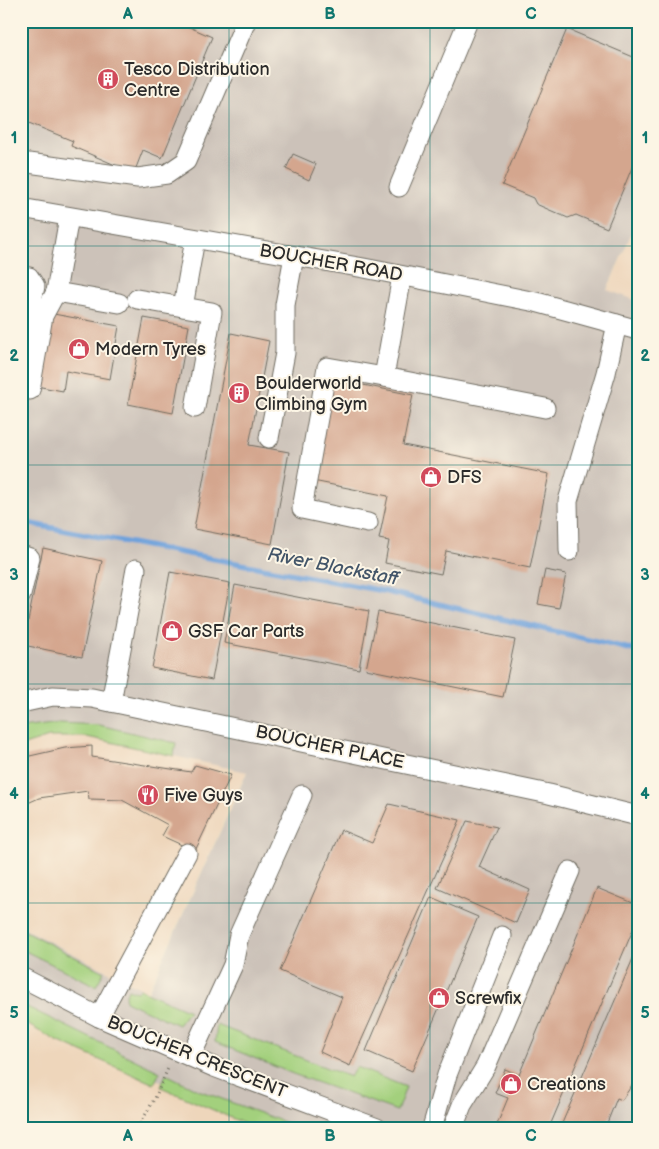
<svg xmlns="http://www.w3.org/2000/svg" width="659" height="1149" font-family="'Balsamiq Sans',sans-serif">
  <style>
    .built { fill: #eed6bb }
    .industrial { fill: #ccc2b9 }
    .green { fill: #a3d07d; stroke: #677e54 }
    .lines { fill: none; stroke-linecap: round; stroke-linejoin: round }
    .stream { stroke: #6fa2db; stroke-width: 5.5 }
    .building { fill: #d4a68e }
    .minor-casing { stroke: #6f6b60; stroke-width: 21 }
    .path { stroke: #6f6b60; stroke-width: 3; stroke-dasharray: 1 4; stroke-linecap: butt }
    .minor { stroke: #fff; stroke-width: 19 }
    .grid { fill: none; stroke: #0f766e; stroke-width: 1; stroke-opacity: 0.55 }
    .labels { text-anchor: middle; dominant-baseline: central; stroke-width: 4; stroke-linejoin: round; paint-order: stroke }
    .poi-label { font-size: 18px; fill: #2b2b2b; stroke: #fcf5e5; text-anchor: start }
    .street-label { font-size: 18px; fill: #2b2b2b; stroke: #fcf5e5 }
    .water-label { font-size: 19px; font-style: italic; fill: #435569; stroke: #fcf5e5 }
    .neatline { fill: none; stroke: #0f766e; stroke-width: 2 }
    .grid-label { font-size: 16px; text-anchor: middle; font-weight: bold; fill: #0f766e }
  </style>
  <rect width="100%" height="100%" fill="#fcf5e5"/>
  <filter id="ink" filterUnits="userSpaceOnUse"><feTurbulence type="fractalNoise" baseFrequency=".02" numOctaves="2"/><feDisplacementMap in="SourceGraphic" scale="10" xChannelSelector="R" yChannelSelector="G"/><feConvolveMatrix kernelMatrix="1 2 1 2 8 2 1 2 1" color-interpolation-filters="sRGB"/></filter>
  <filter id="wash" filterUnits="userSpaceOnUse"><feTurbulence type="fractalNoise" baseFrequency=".0096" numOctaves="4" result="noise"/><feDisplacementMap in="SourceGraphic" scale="20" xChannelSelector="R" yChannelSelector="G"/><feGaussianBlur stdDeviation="1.12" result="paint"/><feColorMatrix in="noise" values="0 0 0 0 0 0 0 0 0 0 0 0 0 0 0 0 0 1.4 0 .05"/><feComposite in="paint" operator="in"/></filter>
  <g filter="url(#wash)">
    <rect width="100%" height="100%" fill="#ede2c2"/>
    <!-- built -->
    <g class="built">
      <path d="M638 218V301L607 291Z"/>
      <path d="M48 737H87L247 771 147 992 21 927V745Z"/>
      <path d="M21 1015 183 1092 274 1128H21Z"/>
    </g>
    <!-- industrial -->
    <path class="industrial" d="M21 21H638V218L607 290 638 301V1128H274L183 1092 21 1015V927L148 992 247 772 87 737H48L21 745Z"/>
    <!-- green -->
    <g class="green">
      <path d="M60 723 99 725 176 743 174 756 87 737H49L21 746V728Z"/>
      <path d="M21 929 104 972 96 986 21 949Z"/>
      <path d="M128 989 137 992 140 989 189 1011 178 1025 127 1002 125 998Z"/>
      <path d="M21 1004 160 1072 154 1084 57 1041 21 1021Z"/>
      <path d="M217 1025 350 1077 356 1067 406 1087 397 1111 293 1074 215 1042Z"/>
      <path d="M166 1074 198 1090 300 1128H255L245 1124 161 1087Z"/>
    </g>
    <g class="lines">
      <!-- stream -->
      <path class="stream" d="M21 522 383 591 638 651"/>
    </g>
    <g id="blocks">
      <!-- building -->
      <g class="building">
        <path d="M21 21H189L187 26 212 37 162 158 143 150 134 173 71 146 73 141 24 121 21 126Z"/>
        <path d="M567 29 638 59V153L607 228 576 215 568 218 536 204 533 198 502 185Z"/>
        <path d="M293 154 316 164 309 180 286 169Z"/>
        <path d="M48 313 119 326 110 379 66 371 63 391 36 386Z"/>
        <path d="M144 318 189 326 173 413 128 404Z"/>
        <path d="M231 333 269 341 249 445 289 452 272 544 194 529Z"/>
        <path d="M333 379 413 395 403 445 549 474 530 568 446 551 441 574 385 563 389 541 379 539 388 496 313 481Z"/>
        <path d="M43 548 102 561 82 657 23 645Z"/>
        <path d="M545 570 566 574 559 608 538 604Z"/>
        <path d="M170 572 230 583 212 680 152 668Z"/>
        <path d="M235 585 369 611 359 669 224 643Z"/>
        <path d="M378 612 515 640 503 697 366 669Z"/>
        <path d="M92 746V757L191 772 195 765 231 775 195 851 162 836 168 825 122 800 89 799 88 791 39 798 21 806V758L65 748Z"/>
        <path d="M389 804 460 820 350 1066 320 1052 342 997 280 971 341 830 372 843Z"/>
        <path d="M467 821 497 827 479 867 530 890 516 923 437 888Z"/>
        <path d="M597 888 638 905V918L549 1128H499L496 1127 508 1098 495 1093 505 1069 519 1075Z"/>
        <path d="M431 897 478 917 412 1071 366 1051Z"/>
        <path d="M638 947V1076L622 1100 617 1098 605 1128H560Z"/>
      </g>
    </g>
  </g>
  <g filter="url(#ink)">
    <use href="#blocks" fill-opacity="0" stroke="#6f6b60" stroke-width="1"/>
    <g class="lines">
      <!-- minor casing -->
      <g class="minor-casing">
        <g id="minor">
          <path d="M21 162 138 178 167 174 186 161 246 21"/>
          <path d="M399 187 468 21"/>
          <path d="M21 208 364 268 536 302 638 330"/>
          <path d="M69 217 56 292 119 303"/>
          <path d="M21 276 29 277 35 286 21 355"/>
          <path d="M402 276 384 377 545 408"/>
          <path d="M137 299 212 312 195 408"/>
          <path d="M183 307 195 239"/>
          <path d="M30 390 43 316 56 292"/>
          <path d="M269 438 285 353V305L294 256"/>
          <path d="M368 523 302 509 327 367 384 377"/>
          <path d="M569 551 568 501 606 373 617 324"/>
          <path d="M21 555 30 558 21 595"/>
          <path d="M111 702 136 569"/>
          <path d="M21 703 53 696 92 698 549 794 638 816"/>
          <path d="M21 977 99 1017 214 1067 377 1128"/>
          <path d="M99 1017 187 853"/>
          <path d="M191 1056 233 965 239 935 302 795"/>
          <path d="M432 1128 447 1075 502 936"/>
          <path d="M453 1128 462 1105 486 1066 570 871"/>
        </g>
      </g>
      <!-- path -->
      <path class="path" d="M138 1128 156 1096 169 1066"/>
      <!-- minor -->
      <use href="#minor" class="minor"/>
    </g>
  </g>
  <!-- grid -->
  <path class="grid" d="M229 21V1128M430 21V1128M21 246H638M21 465H638M21 684H638M21 903H638"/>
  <!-- icons -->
  <defs>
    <g id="building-disc" transform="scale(1.125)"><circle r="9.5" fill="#d1495b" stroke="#fcf5e5"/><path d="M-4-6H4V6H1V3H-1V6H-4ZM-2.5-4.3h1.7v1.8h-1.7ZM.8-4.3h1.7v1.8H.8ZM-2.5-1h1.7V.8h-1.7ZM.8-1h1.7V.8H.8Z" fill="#fff"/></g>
    <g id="shop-disc" transform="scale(1.125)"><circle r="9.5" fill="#d1495b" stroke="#fcf5e5"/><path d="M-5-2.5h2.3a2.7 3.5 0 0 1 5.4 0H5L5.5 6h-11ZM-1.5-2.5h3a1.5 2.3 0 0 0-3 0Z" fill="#fff"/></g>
    <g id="restaurant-disc" transform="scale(1.125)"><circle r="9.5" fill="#d1495b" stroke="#fcf5e5"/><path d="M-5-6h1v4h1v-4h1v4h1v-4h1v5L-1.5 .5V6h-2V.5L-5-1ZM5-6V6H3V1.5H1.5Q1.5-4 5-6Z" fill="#fff"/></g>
  </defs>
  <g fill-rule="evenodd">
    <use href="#building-disc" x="108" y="79"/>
    <use href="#shop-disc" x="79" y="349"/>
    <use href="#building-disc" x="239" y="393"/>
    <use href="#shop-disc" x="431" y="477"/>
    <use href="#shop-disc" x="172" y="631"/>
    <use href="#restaurant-disc" x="148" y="795"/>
    <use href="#shop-disc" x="439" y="998"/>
    <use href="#shop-disc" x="511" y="1084"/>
  </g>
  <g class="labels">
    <!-- poi labels -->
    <g class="poi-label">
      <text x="124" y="69">Tesco Distribution<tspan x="124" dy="21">Centre</tspan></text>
      <text x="95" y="349">Modern Tyres</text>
      <text x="255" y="383">Boulderworld<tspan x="255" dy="21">Climbing Gym</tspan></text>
      <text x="447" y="477">DFS</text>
      <text x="188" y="631">GSF Car Parts</text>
      <text x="164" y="795">Five Guys</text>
      <text x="455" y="998">Screwfix</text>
      <text x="527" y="1084">Creations</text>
    </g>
    <!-- street labels -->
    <g class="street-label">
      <text transform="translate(331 263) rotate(10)">BOUCHER ROAD</text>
      <text transform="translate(330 747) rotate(12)">BOUCHER PLACE</text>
      <text transform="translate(197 1057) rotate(22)">BOUCHER CRESCENT</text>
    </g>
    <!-- water labels -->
    <g class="water-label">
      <text transform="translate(333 567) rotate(11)">River Blackstaff</text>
    </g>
  </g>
  <!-- margin -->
  <rect width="659" height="1149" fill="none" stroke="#fcf5e5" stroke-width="55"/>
  <rect x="28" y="28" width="604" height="1094" class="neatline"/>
  <g class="grid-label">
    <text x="128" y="19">A</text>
    <text x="330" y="19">B</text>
    <text x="531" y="19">C</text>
    <text x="14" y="143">1</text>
    <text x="645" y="143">1</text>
    <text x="14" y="361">2</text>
    <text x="645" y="361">2</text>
    <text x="14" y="580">3</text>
    <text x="645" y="580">3</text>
    <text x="14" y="799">4</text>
    <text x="645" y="799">4</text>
    <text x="14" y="1018">5</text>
    <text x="645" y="1018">5</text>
    <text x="128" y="1141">A</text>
    <text x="330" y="1141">B</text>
    <text x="531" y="1141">C</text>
  </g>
</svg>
